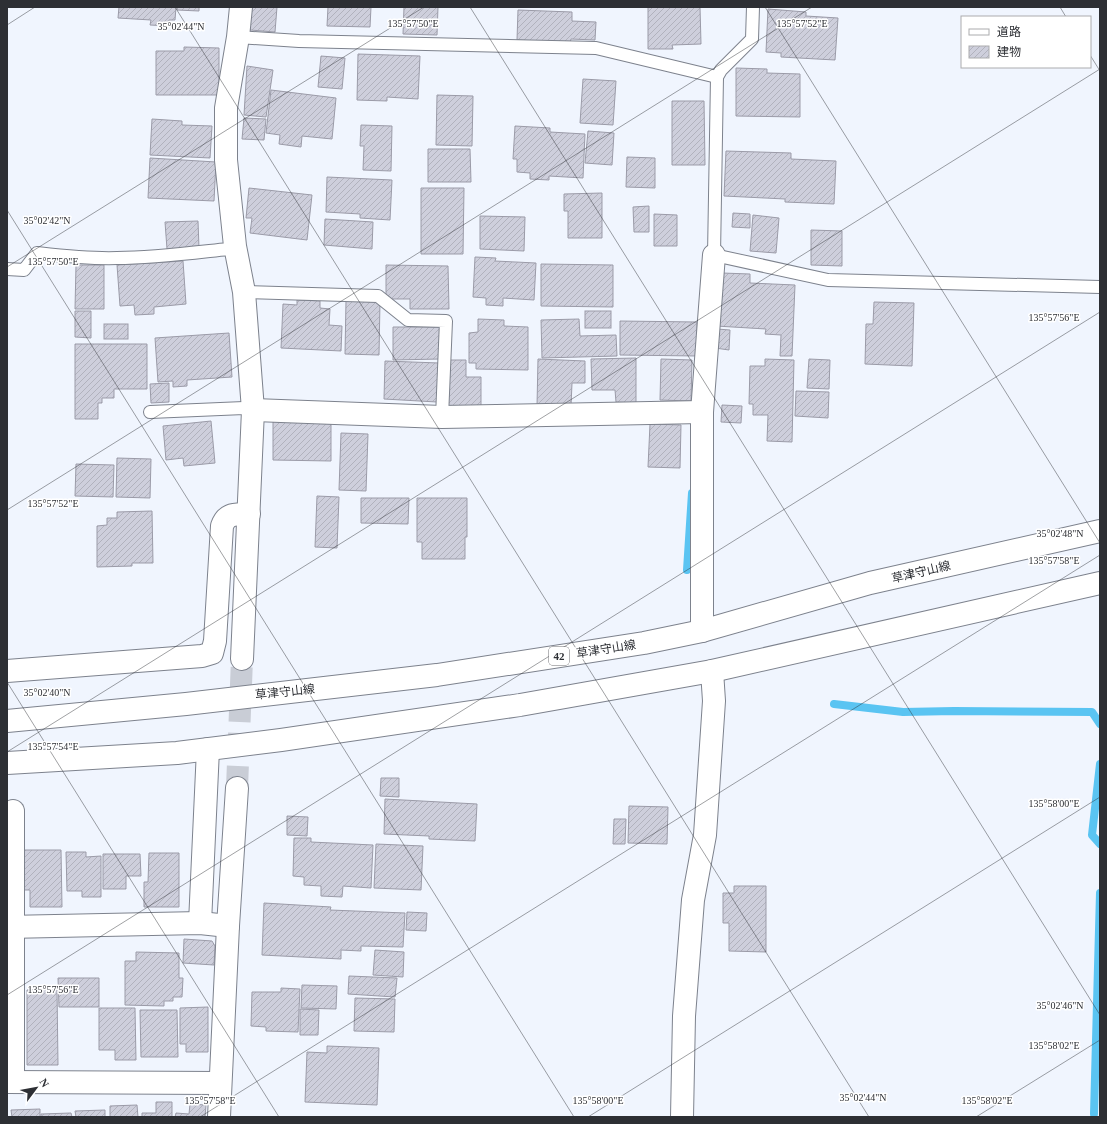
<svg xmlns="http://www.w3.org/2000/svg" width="1107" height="1124" font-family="'Times New Roman','Noto Sans JP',serif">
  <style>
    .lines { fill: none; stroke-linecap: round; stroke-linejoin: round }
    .stream { stroke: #5ac4f2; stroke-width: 8 }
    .building { fill: url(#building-hatch); stroke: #9b9ba8 }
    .street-tunnel { stroke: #c9cdd6; stroke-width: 22; stroke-dasharray: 22 11; stroke-linecap: butt }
    .lane-casing { stroke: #7d828d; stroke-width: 14 }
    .street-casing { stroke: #7d828d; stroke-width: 24 }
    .primary-casing { stroke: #7d828d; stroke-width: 24 }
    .lane { stroke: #fff; stroke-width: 12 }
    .street { stroke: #fff; stroke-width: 22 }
    .primary { stroke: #fff; stroke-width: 22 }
    .ticks { fill: none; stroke: #2d2f34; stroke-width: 1; stroke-opacity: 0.45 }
    .labels { text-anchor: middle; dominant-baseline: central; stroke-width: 3; stroke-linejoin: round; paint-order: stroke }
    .shield { fill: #fff; stroke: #6c6d71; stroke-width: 1 }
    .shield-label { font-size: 11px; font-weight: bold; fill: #2d2f34 }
    .street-label { font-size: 12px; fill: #2d2f34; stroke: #fff }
    .ticks-label { font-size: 10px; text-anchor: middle; fill: #2d2f34; stroke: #fff; stroke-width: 3; stroke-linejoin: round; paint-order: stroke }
  </style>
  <defs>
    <pattern id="building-hatch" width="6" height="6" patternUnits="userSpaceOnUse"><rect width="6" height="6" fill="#cecfdc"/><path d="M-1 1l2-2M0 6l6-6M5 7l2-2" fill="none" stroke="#b1b2bd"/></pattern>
  </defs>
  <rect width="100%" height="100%" fill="#f0f5fe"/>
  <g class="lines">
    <!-- stream -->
    <g class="stream">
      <path d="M687 570 692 493"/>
      <path d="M834 704 903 712 954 711 1092 712 1100 724"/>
      <path d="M1100 764 1092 835 1100 844"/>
      <path d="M1094 1114 1100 893"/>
    </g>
  </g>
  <!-- building -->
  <g class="building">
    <path d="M119 7H176L175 20H169V26L150 25 151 20 118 18Z"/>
    <path d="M177 7H199V11L177 10Z"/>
    <path d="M251 7H277L275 32 250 30Z"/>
    <path d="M328 7H371L370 27 327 26Z"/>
    <path d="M404 7H438L437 35 403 34Z"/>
    <path d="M648 7H700L701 44 672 45 673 49H648Z"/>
    <path d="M768 9 806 12V16L838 18 835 60 781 57V53L766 52Z"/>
    <path d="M518 10 572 12V21L596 22 595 40 571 39 570 43 517 40Z"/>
    <path d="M184 47 219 48V95H156V51H184Z"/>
    <path d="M358 54 420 56 418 99 387 97V101L357 100Z"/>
    <path d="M321 56 345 58 342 89 318 87Z"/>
    <path d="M247 66 273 70 266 117 244 115Z"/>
    <path d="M736 68 767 69V73L800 74V117L736 116Z"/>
    <path d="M583 79 616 81 613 125 580 123Z"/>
    <path d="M271 90 336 98 332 139 302 136 301 147 279 144 280 135 266 133Z"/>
    <path d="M437 95 473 96 472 146 436 145Z"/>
    <path d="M672 101H704L705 165H672Z"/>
    <path d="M244 118 266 119 264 140 242 139Z"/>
    <path d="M152 119 182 121V125L212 126 210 158 150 155Z"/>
    <path d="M361 125 392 126 391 171 363 170 364 146H360Z"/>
    <path d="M515 126 550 128V132L585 134 583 178 549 176V180L530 179V173L517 172V159H513Z"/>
    <path d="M588 131 614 133 612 165 585 163Z"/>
    <path d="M428 149H470L471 182H428Z"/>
    <path d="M726 151 791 153V159L836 161 834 204 785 202V199L724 196Z"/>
    <path d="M627 157 655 158V188L626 187Z"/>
    <path d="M150 158 216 162 214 201 148 198Z"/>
    <path d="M327 177 392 180 390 220 360 218V214L326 212Z"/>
    <path d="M249 188 312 195 307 240 250 233 252 218H246Z"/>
    <path d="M421 188H464L463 254H421Z"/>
    <path d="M602 193V238H568V211H564V194Z"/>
    <path d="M649 206V232H634L633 207Z"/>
    <path d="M733 213 750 214V228L732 227Z"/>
    <path d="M654 214 677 215V246H654Z"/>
    <path d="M753 215 779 218 776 253 750 251Z"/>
    <path d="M480 216 525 217 524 251 480 249Z"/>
    <path d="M325 219 373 222 372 249 324 245Z"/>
    <path d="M198 221 199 248 167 249 165 222Z"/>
    <path d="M811 230 842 231V266L811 265Z"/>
    <path d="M475 257 496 258 495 261 536 263 534 300 503 298V306L486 305V298L473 297Z"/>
    <path d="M183 261 186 304 154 307V314L135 315 134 305 120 306 117 265Z"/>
    <path d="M541 264 613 265V307L541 306Z"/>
    <path d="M76 265H104V309H75Z"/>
    <path d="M386 265 448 266 449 309H410V299H386Z"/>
    <path d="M722 273 750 274V283L795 285 792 356H780L781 335 765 334 766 329 716 326Z"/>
    <path d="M297 300 320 301V308L330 309 329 325 342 326 341 351 281 348 283 304 297 305Z"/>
    <path d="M346 300 380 301 379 355 345 354Z"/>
    <path d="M874 302 914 303 912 366 865 364 866 324H873Z"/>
    <path d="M75 311H91V338L75 337Z"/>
    <rect x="585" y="311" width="26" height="17"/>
    <path d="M478 319 504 320V326L528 327V370L476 369V363H469V333L478 332Z"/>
    <path d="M579 319 580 336 616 335 617 356 542 358 541 320Z"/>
    <path d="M620 321 697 322V356L620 355Z"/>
    <rect x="104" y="324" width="24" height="15"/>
    <path d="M393 327H440V359L393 360Z"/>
    <path d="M717 329 730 330 729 350 715 348Z"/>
    <path d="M229 333 232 377 187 380V386L173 387V381L158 382 155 338Z"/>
    <path d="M75 344H147V389H114V398H102V403H98V419H75Z"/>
    <path d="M636 358V403L616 402 615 390H592L591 359Z"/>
    <path d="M538 359 585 361V383H572L571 406H537Z"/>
    <path d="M661 359 692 360 691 401 660 400Z"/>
    <path d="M765 359 794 360 792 442 767 441 768 415H753V404H749L750 366H765Z"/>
    <path d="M809 359 830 360 829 389 807 388Z"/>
    <path d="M448 360H466V377H481V407L448 406Z"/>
    <path d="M385 361 439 363 437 402 384 399Z"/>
    <path d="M169 383V402L151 403 150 384Z"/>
    <path d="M796 391 829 392 828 418 795 416Z"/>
    <path d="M722 405 742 406 741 423 721 422Z"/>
    <path d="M273 416 331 417V461L273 460Z"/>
    <path d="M211 421 215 463 184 466 183 458 166 460 163 426Z"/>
    <path d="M650 424 681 425 680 468 648 467Z"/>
    <path d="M341 433 368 434 366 491 339 490Z"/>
    <path d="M117 458 151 459 150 498 116 497Z"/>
    <path d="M76 464 114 465 113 497 75 496Z"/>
    <path d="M317 496 339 497 337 548 315 547Z"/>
    <path d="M361 498H409L408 524 361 523Z"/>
    <path d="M417 498H467V537H465V559H422V542H417Z"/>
    <path d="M152 511 153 563H132V566L97 567V526L107 525V518H117V512Z"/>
    <path d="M381 778H399V797L380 796Z"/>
    <path d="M385 799 477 804 475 841 429 839V836L384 834Z"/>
    <path d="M629 806 668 807 667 844 628 843Z"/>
    <path d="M287 816 308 817 307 836 287 835Z"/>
    <path d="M614 819H626L625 844H613Z"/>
    <path d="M294 838H311V842L373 845 371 888 343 886 342 897 321 896V886L304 885V877L293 876Z"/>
    <path d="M376 844 423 846 421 890 374 888Z"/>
    <path d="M24 850H61L62 907H30V890H24Z"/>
    <path d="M66 852H86V857L101 856V897H82V891H67Z"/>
    <path d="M149 853H179V907H144V882H148Z"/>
    <path d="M103 854H140L141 876H126V889H103Z"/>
    <path d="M734 886H766V952L729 951V923H723V893H734Z"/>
    <path d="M264 903 331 907 330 910 405 913 403 947 361 946V951L341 950V959L262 955Z"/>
    <path d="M407 912 427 913 426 931 406 930Z"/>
    <path d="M184 939 212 941 215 946 214 965 183 963Z"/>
    <path d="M375 950 404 952 403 977 373 975Z"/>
    <path d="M136 952 179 953V978H183L182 997H173V1001H164V1006L125 1005V961H136Z"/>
    <path d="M349 976 397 978 395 997 348 994Z"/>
    <path d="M58 978H99V1007H59Z"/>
    <path d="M302 985 337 986 336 1009 301 1008Z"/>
    <path d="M281 988 300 989 298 1032 266 1031V1027L251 1026 252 992H281Z"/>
    <path d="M57 989 58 1065H27V990Z"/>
    <path d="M355 998 395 999 394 1032 354 1031Z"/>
    <path d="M208 1007V1052H186V1044H180V1008Z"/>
    <path d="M99 1008H135L136 1060H115V1050H99Z"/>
    <path d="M300 1009 319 1010 318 1035H300Z"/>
    <path d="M140 1010H177L178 1057H141Z"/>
    <path d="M327 1046 379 1048 377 1105 305 1102 307 1052 327 1053Z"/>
    <path d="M156 1102H172V1117H142V1113H156Z"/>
    <path d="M190 1104 206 1105 205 1117H175L176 1113 189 1114Z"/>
    <path d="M137 1105 138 1117H110V1106Z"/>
    <path d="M40 1109V1117H12L11 1110Z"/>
    <path d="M105 1110V1117H76L75 1111Z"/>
    <path d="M71 1113 72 1117H41V1114Z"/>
  </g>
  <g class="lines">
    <!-- street-tunnel -->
    <path class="street-tunnel" d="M237 788 242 659"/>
    <!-- lane casing -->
    <g class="lane-casing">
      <g id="lane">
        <path d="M753 7 752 39 721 70 717 77 714 255 828 280 1100 287"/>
        <path d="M238 37 299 41 596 48 717 77"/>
        <path d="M7 269 24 270 37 253C64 256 90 259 117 258 154 258 191 253 228 249L235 246"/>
        <path d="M244 292 378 296 408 320 446 321 442 417"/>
        <path d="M150 412 244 408 253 410"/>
      </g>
    </g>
    <!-- street casing -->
    <g class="street-casing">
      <g id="street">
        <path d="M241 7 238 37 226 108V160L235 246 244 292 253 410 242 659"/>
        <path d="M253 410 442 417 702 412"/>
        <path d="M702 631V412L714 255"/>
        <path d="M7 671 202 656 212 653 215 641 222 526C227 512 236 515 249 514"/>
        <path d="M13 811V1082"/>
        <path d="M200 923 208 749"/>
        <path d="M7 927 200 923 228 926"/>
        <path d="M7 1082 219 1083"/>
        <path d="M219 1117 228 926 237 788"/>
        <path d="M682 1117 684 1016 693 900 705 835 714 701 712 671"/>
      </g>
    </g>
    <!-- primary casing -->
    <g class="primary-casing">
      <g id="primary">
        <path d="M7 721 186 704 437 675 644 643 702 631 870 583 1100 531"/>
        <path d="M7 763 177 753 281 740 520 705 712 671 1100 583"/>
      </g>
    </g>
    <!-- lane -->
    <use href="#lane" class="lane"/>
    <!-- street -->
    <use href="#street" class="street"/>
    <!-- primary -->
    <use href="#primary" class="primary"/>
  </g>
  <!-- ticks -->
  <path class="ticks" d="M175 7 869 1117M470 7 1100 1015M765 7 1100 543M1060 7 1066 17M7 25 35 7M1090 55 1100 71M7 210 574 1117M7 267 424 7M7 510 812 7M7 682 279 1117M7 752 1100 69M7 995 1100 312M200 1117 1100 555M588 1117 1100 797M976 1117 1100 1040"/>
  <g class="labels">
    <!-- shield labels -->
    <rect class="shield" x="549" y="647" width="20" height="18" rx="3"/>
    <g class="shield-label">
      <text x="559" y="656">42</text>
    </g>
    <!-- street labels -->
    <g class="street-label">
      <text transform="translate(921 572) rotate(-13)">草津守山線</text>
      <text transform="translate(606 649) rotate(-9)">草津守山線</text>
      <text transform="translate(285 692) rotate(-6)">草津守山線</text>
    </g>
  </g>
  <g class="ticks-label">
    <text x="413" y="27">135°57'50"E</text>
    <text x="802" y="27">135°57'52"E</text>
    <text x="181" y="30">35°02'44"N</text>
    <text x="47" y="224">35°02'42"N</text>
    <text x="53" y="265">135°57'50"E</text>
    <text x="1054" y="321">135°57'56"E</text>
    <text x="53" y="507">135°57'52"E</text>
    <text x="1060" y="537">35°02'48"N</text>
    <text x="1054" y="564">135°57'58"E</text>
    <text x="47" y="696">35°02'40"N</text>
    <text x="53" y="750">135°57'54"E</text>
    <text x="1054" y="807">135°58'00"E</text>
    <text x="53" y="993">135°57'56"E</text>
    <text x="1060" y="1009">35°02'46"N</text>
    <text x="1054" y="1049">135°58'02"E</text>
    <text x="863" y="1101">35°02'44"N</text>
    <text x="210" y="1104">135°57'58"E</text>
    <text x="598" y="1104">135°58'00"E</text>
    <text x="987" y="1104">135°58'02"E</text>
  </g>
  <!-- border -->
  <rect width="1107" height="1124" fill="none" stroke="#2d2f34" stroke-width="16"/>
  <!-- legend -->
  <rect x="961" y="16" width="130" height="52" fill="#ffffff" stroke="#abacae"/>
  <rect x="969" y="29" width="20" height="6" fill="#ffffff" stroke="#abacae"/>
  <text x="997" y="36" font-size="12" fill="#2d2f34">道路</text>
  <rect x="969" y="46" width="20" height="12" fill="url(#building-hatch)" stroke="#abacae"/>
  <text x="997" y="56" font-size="12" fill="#2d2f34">建物</text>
  <!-- north arrow -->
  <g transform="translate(36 1088) rotate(58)" stroke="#ffffff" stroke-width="3" paint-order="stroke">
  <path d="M0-3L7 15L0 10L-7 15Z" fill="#2d2f34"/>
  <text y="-6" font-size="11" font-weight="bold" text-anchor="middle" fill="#2d2f34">N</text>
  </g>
</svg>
